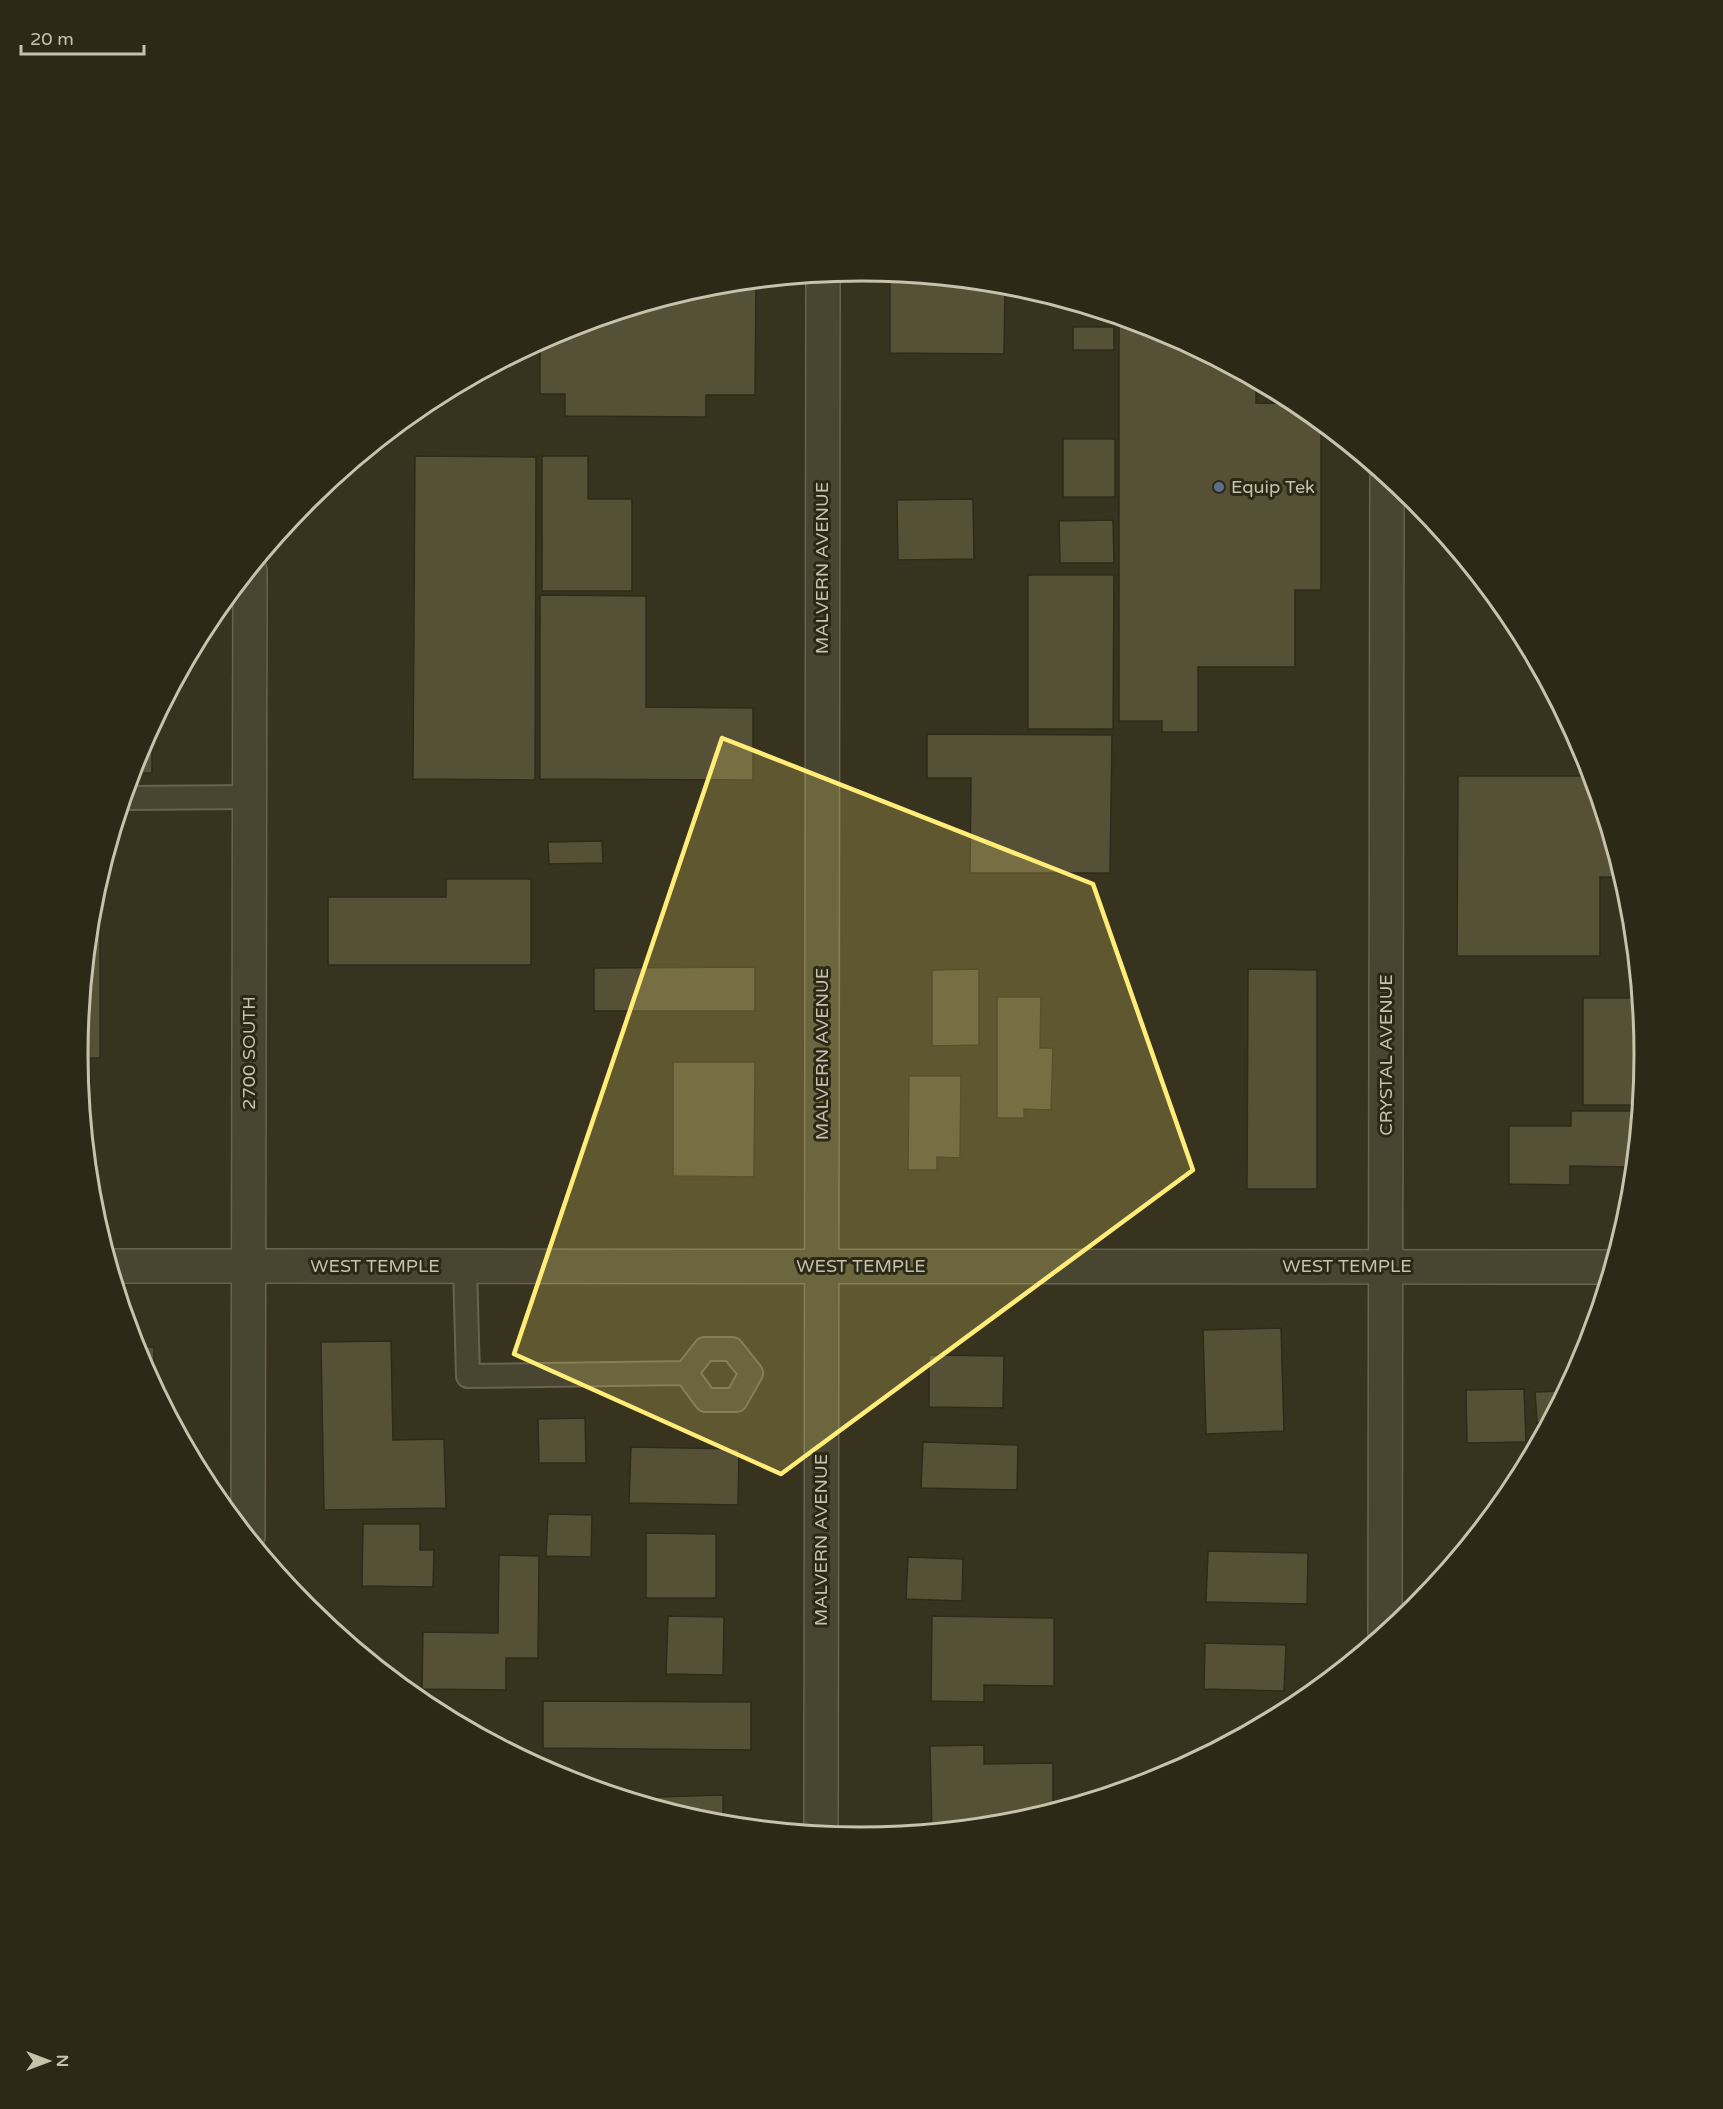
<svg xmlns="http://www.w3.org/2000/svg" width="1723" height="2109" font-family="'Varela Round',sans-serif">
  <style>
    .building { fill: #565136; stroke: #2f2b19; stroke-width: 1.5 }
    .lines { fill: none; stroke-linecap: round; stroke-linejoin: round }
    .service-casing { stroke: #67634f; stroke-width: 26 }
    .minor-casing { stroke: #67634f; stroke-width: 36 }
    .tertiary-casing { stroke: #67634f; stroke-width: 36 }
    .service { stroke: #484531; stroke-width: 22 }
    .minor { stroke: #484531; stroke-width: 33 }
    .tertiary { stroke: #484531; stroke-width: 33 }
    .marked { fill: #ffed77; fill-opacity: 0.2; stroke: #ffed77; stroke-width: 4.5; stroke-linejoin: round }
    .service-dot { fill: #5c6f8a; stroke: #2c2917; stroke-width: 2 }
    .labels { text-anchor: middle; dominant-baseline: central; stroke-width: 6; stroke-linejoin: round; paint-order: stroke }
    .poi-label { font-size: 18px; fill: #c6c2ab; stroke: #2c2917; text-anchor: start }
    .street-label { font-size: 18px; fill: #c6c2ab; stroke: #2c2917 }
    .rim { fill: none; stroke: #c6c2ab; stroke-width: 3 }
  </style>
  <rect width="100%" height="100%" fill="#38331e"/>
  <!-- building -->
  <g class="building">
    <path d="M890 279 950 280 1005 285 1004 354 890 353Z"/>
    <path d="M756 281 755 395H706V417L565 416V394H540V342L562 331 709 286Z"/>
    <path d="M1119 318 1162 331 1256 381V403L1298 404 1321 423V590H1295V667H1198V732H1162V721H1119Z"/>
    <rect x="1073" y="327" width="41" height="23"/>
    <rect x="1063" y="439" width="52" height="58"/>
    <path d="M415 456 536 457 535 780 413 779Z"/>
    <path d="M542 456H588V499H632V591H542Z"/>
    <path d="M973 499 974 559 898 560 897 500Z"/>
    <path d="M1113 520 1114 563H1060L1059 521Z"/>
    <path d="M1464 560 1475 573H1464Z"/>
    <path d="M1028 575H1114L1113 729H1028Z"/>
    <path d="M540 595 646 596V707L753 708V780L540 779Z"/>
    <path d="M152 728V773H132L138 754Z"/>
    <path d="M927 734 1112 735 1110 873H970L971 778H927Z"/>
    <path d="M1458 776H1592L1622 877H1600V956H1457Z"/>
    <path d="M602 841 603 863 549 864 548 842Z"/>
    <path d="M446 879H531V965H328V897H446Z"/>
    <path d="M95 896H100V1058H90V1097L83 1107 78 1055Z"/>
    <path d="M755 967V1011H594V968Z"/>
    <path d="M979 969V1045L932 1046V970Z"/>
    <path d="M1248 969 1317 970V1189H1247Z"/>
    <path d="M997 997H1041L1040 1048H1053L1051 1110 1024 1109V1118H997Z"/>
    <path d="M1583 998H1639L1640 1105H1583Z"/>
    <path d="M673 1062H755L754 1177 673 1176Z"/>
    <path d="M909 1076H961L960 1158 937 1157V1170H908Z"/>
    <path d="M1571 1111H1637L1634 1167 1570 1166V1185L1509 1184V1126H1571Z"/>
    <path d="M1281 1328 1284 1431 1206 1434 1203 1330Z"/>
    <path d="M391 1341 393 1440 444 1439 446 1508 324 1510 321 1342Z"/>
    <path d="M135 1347H154V1378H150Z"/>
    <path d="M929 1355 1004 1356 1003 1408 929 1407Z"/>
    <path d="M1524 1389 1526 1442 1467 1443 1466 1390Z"/>
    <path d="M1560 1391V1402L1549 1423H1537L1535 1392Z"/>
    <path d="M585 1418 586 1463H539L538 1419Z"/>
    <path d="M923 1442 1018 1445 1017 1490 921 1488Z"/>
    <path d="M631 1447 739 1449 738 1505 629 1503Z"/>
    <path d="M548 1514 592 1515 591 1557 546 1556Z"/>
    <path d="M363 1524H420V1550H434L433 1587 362 1586Z"/>
    <path d="M646 1533 716 1534V1598H646Z"/>
    <path d="M1208 1551 1308 1553 1307 1604 1206 1602Z"/>
    <path d="M499 1555 539 1556 538 1658H506V1690L422 1689 423 1632 498 1633Z"/>
    <path d="M908 1557 963 1559 962 1601 906 1599Z"/>
    <path d="M668 1616 724 1617 723 1675 666 1674Z"/>
    <path d="M932 1616 1054 1618V1686L984 1685V1702L931 1701Z"/>
    <path d="M1205 1643 1286 1645 1284 1691 1204 1689Z"/>
    <path d="M543 1701 751 1702V1750L543 1748Z"/>
    <path d="M984 1745V1764L1053 1763V1811L1014 1823 932 1831 930 1746Z"/>
    <path d="M723 1795V1821H742L743 1826 708 1823 626 1798Z"/>
  </g>
  <g class="lines">
    <!-- service casing -->
    <g class="service-casing">
      <g id="service">
        <path d="M125 798 251 797"/>
        <path d="M465 1266 468 1376 686 1373 706 1400H736L751 1373 732 1349H705L686 1373"/>
      </g>
    </g>
    <!-- minor casing -->
    <g class="minor-casing">
      <g id="minor">
        <path d="M1385 1633 1387 477"/>
        <path d="M821 1834 823 275"/>
      </g>
    </g>
    <!-- tertiary casing -->
    <g class="tertiary-casing">
      <g id="tertiary">
        <path d="M111 1266 1612 1267"/>
        <path d="M248 1536 250 571"/>
      </g>
    </g>
    <!-- service -->
    <use href="#service" class="service"/>
    <!-- minor -->
    <use href="#minor" class="minor"/>
    <!-- tertiary -->
    <use href="#tertiary" class="tertiary"/>
  </g>
  <!-- marked area -->
  <path class="marked" d="M722 738 1093 884 1193 1170 781 1474 514 1354Z"/>
  <!-- markers -->
  <circle class="service-dot" cx="1219" cy="487" r="6"/>
  <g class="labels">
    <!-- poi labels -->
    <g class="poi-label">
      <text x="1231" y="487">Equip Tek</text>
    </g>
    <!-- street labels -->
    <g class="street-label">
      <text transform="translate(822 568) rotate(-90)">MALVERN AVENUE</text>
      <text transform="translate(249 1053) rotate(-90)">2700 SOUTH</text>
      <text transform="translate(822 1054) rotate(-90)">MALVERN AVENUE</text>
      <text transform="translate(1386 1055) rotate(-90)">CRYSTAL AVENUE</text>
      <text x="375" y="1266">WEST TEMPLE</text>
      <text x="861" y="1266">WEST TEMPLE</text>
      <text x="1347" y="1266">WEST TEMPLE</text>
      <text transform="translate(821 1540) rotate(-90)">MALVERN AVENUE</text>
    </g>
  </g>
  <!-- crop -->
  <path d="M0 0H1723V2109H0ZM88 1054a773 773 0 1 1 1546 0a773 773 0 1 1-1546 0Z" fill="#2c2917" fill-rule="evenodd"/>
  <path class="rim" d="M88 1054a773 773 0 1 1 1546 0a773 773 0 1 1-1546 0Z"/>
  <!-- north arrow -->
  <g transform="translate(48 2061) rotate(90)" stroke="#2c2917" stroke-width="4.5" paint-order="stroke">
  <path d="M0-4.5L10 22L0 15L-10 22Z" fill="#c6c2ab"/>
  <text y="-9" font-size="16" font-weight="bold" text-anchor="middle" fill="#c6c2ab">N</text>
  </g>
  <!-- scale -->
  <path d="M21 45v9h123v-9" fill="none" stroke="#c6c2ab" stroke-width="3"/>
  <text x="30" y="45" font-size="18" fill="#c6c2ab" stroke="#2c2917" stroke-width="4.5" paint-order="stroke">20 m</text>
</svg>
